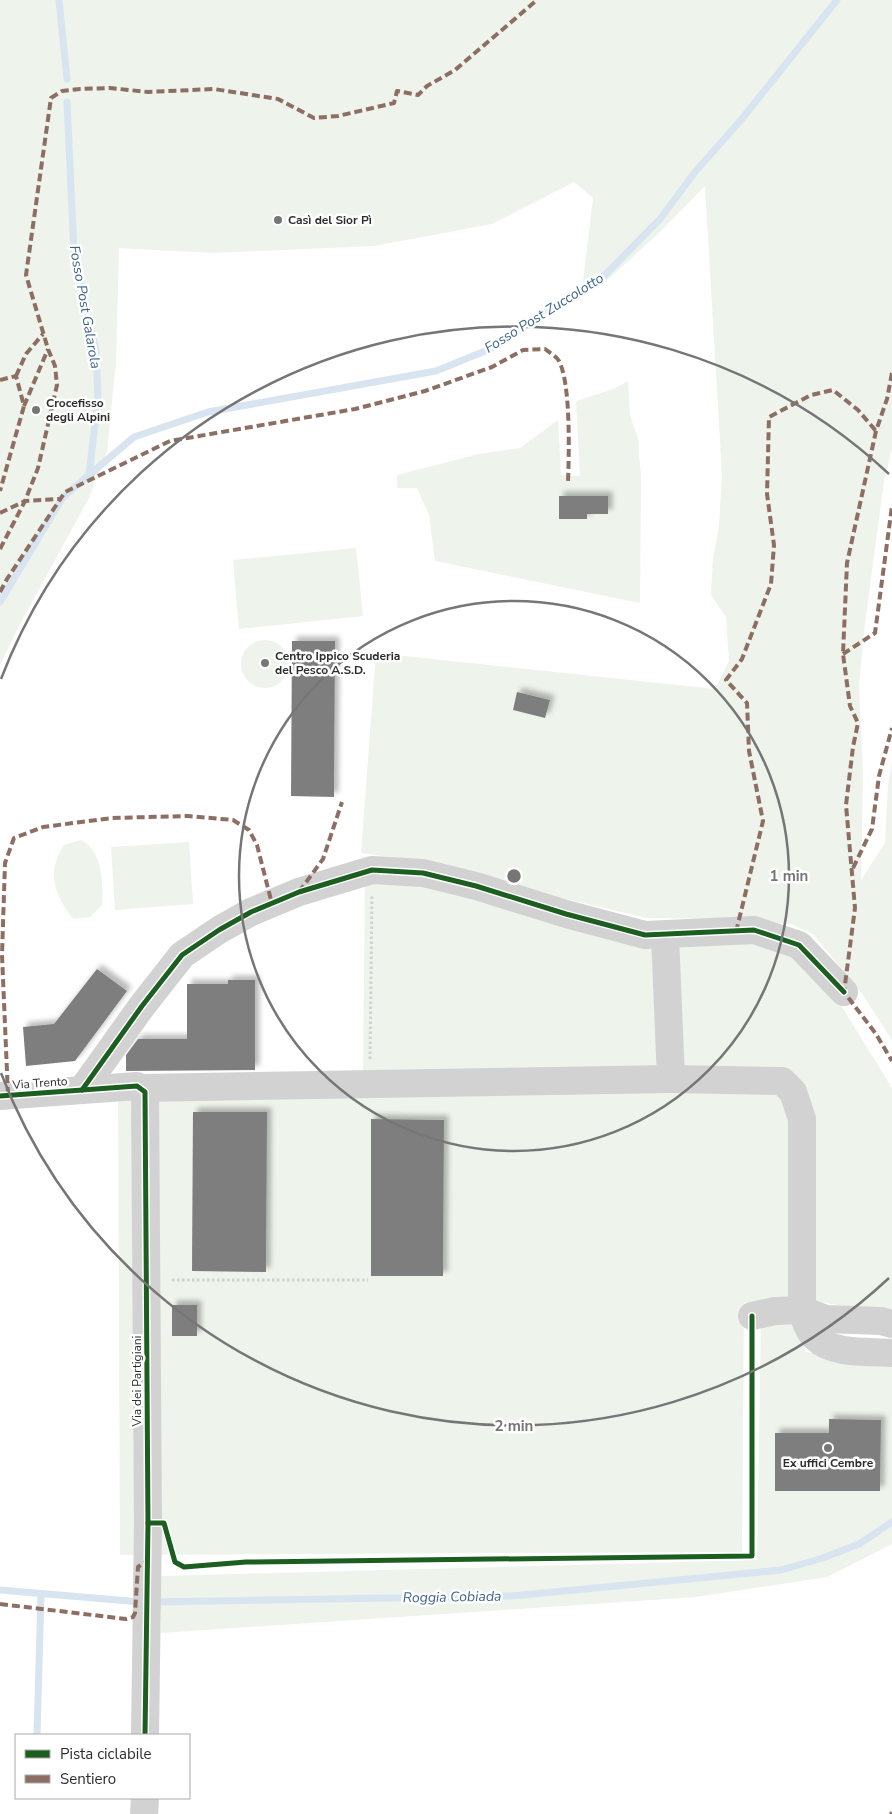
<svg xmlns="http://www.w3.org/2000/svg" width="892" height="1814" font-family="'Nunito Sans',sans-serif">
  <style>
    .green { fill: #eef3eb; fill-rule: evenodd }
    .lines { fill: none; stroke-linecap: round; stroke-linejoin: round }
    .stream { stroke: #d8e4f0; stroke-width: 7 }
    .building { fill: #7e7e7e; filter: url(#shadow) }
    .path { stroke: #d2d2d2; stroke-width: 3; stroke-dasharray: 2.5 2.5; stroke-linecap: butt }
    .minor { stroke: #d2d2d2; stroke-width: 28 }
    .quiet { stroke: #8d6e63; stroke-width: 4; stroke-dasharray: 8 4; stroke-linecap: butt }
    .cycleway-casing { stroke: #fff; stroke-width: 8 }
    .cycleway { stroke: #1b5e20; stroke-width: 5 }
    .ring { fill: none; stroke: #767676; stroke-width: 2.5 }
    .poi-dot { fill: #767676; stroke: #fff; stroke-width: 2 }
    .labels { text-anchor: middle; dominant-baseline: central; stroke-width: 5; stroke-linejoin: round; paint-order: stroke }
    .poi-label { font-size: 12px; font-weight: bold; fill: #2d2d2d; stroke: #fff; text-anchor: start }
    .street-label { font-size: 12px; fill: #2d2d2d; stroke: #fff }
    .water-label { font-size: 14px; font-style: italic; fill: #3f648a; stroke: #fff }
    .centre { fill: #767676; stroke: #fff; stroke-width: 2.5 }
    .ring-label { font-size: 15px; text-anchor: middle; font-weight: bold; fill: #767676; stroke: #fff; stroke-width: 5; stroke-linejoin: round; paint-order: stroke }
  </style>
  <defs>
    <filter id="shadow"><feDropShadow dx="4.5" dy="-4.5" stdDeviation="2.5" flood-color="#0004"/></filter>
  </defs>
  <rect width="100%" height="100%" fill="#fff"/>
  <!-- green -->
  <g class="green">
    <path d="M0 0H892V448L884 481 864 631 859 686 863 774 861 880 885 843 888 785 892 761V1040L863 995 813 934 791 924 726 919 647 918 549 895 437 864 361 853 376 653 715 689 729 661 726 617 711 595 713 559 719 526 722 474 705 186 660 232 603 284 582 290 593 198 574 182 492 224 374 246 213 253 119 248 116 362 107 451 89 498 19 626 0 665Z"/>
    <path d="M628 381 630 415 638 439 641 477 640 603 435 561 429 515 417 488H397V475L479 454 520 448 558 420 561 475 580 476 576 401 613 389Z"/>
    <path d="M356 548 363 616 239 629 233 560Z"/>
    <circle cx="265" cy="664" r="24"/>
    <path d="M81 840C103 851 103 884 102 905L90 917 73 919C54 894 46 873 64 845Z"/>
    <path d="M189 842 193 904 115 910 111 847Z"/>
    <path d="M365 878 475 894 750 939 796 955 836 997 892 1088V1314L813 1301 744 1302 742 1552 120 1555 118 1081 363 1077Z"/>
    <path d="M783 1314 804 1334 805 1352 892 1361V1544L827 1577 696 1597 161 1633V1576L757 1560 761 1319ZM881 1420 880 1491 775 1490 776 1433H829Z"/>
  </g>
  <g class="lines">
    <!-- stream -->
    <g class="stream">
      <path d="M59 0 67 79"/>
      <path d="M67 102 74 253 96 351 98 397 89 475"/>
      <path d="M0 602 63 497 134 437 208 412 436 371 490 349 605 275 660 219 695 172 741 120 837 0"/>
      <path d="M0 1590 141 1602"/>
      <path d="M152 1602 512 1596 781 1570 823 1558 859 1544 892 1522"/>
      <path d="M37 1735 41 1594"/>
    </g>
  </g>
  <!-- building -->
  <g class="building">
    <path d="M559 496H608V514H587V519H559Z"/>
    <path d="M292 641H335L334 797 291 796Z"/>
    <path d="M517 692 550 700 545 718 513 710Z"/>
    <path d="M97 969 127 991 75 1061 26 1066 23 1027 54 1024Z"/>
    <path d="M228 980H255V1070L126 1071V1055L138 1039H187V984H228Z"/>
    <path d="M193 1112H267L266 1272 192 1271Z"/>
    <path d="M371 1119 444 1120 443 1276H371Z"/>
    <rect x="172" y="1305" width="25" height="31"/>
    <path d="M829 1419 881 1420 880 1491H775V1433H829Z"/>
  </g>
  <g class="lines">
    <!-- path -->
    <g class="path">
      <path d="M370 1059 372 895"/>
      <path d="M172 1280H368"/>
      <path d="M174 1558 184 1567 246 1562 752 1556V1340"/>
    </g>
    <!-- minor -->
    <g class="minor">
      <path d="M665 935 671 1079 782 1081 793 1092 802 1119V1310C805 1320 808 1331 816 1338 834 1355 869 1351 892 1353"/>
      <path d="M142 1088 671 1079"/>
      <path d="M82 1090 142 1006 182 955 219 930 251 912 299 892 372 870 423 873 476 886 566 914 645 935 754 930 799 945 844 992"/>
      <path d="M0 1096 137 1086 145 1092 148 1523 145 1735"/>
      <path d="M752 1316 775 1311 802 1310 826 1319 881 1321 892 1324"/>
      <path d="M144 1814 145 1798"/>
    </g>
    <!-- quiet -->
    <g class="quiet">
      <path d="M892 373 887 399 876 431 847 563 843 654 850 706 858 723 853 747 846 805 855 908 844 992 876 1034 892 1061"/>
      <path d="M16 376 26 354 43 334"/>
      <path d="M0 380 16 376 24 406 0 491"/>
      <path d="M24 406 48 349"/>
      <path d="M0 513 25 501 59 499"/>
      <path d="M0 549 25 501 38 468 57 385 55 366 48 349 26 275 51 98 62 91 80 89 110 88 148 92 214 89 278 99 314 118 338 116 394 103 397 91 418 95 427 86 455 70 537 0"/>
      <path d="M0 592 7 579 65 492 170 441 355 409 425 391 492 367 523 350 545 349C549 352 557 357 559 361 571 384 569 455 568 482"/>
      <path d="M843 654 875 633 892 506"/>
      <path d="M853 868 872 829 879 776 892 728"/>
      <path d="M299 892 323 859 342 802"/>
      <path d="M736 932 763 821 749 751 747 703 726 680 742 659 771 584 774 545 767 494 769 417 811 395 833 390 858 410 876 431"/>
      <path d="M8 1095 2 955 5 863 14 838 43 827 112 818 188 816 233 820 249 830 257 845 272 904"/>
      <path d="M0 1604 126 1619 133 1617 135 1613 138 1567 148 1560"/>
      <path d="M890 1814 892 1813"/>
    </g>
    <!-- cycleway casing -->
    <g class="cycleway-casing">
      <g id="cycleway">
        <path d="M82 1090 142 1006 182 955 219 930 251 912 299 892 372 870 423 873 476 886 566 914 645 935 754 930 799 945 844 992"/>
        <path d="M0 1096 137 1086 145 1092 148 1523 145 1735"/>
        <path d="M148 1523H164L175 1562 184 1567 246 1562 752 1556V1316"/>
      </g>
    </g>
    <!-- cycleway -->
    <use href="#cycleway" class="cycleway"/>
  </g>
  <!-- distance rings -->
  <g class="ring">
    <circle cx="514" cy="876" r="275"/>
    <path d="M889 1278A550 550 0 0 1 1 1073M1 679A550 550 0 0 1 889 474"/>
  </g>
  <!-- markers -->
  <g class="poi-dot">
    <circle cx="278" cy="220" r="5"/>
    <circle cx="36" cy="410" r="5"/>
    <circle cx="265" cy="663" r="5"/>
    <circle cx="828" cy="1448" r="5"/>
  </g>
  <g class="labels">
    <!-- poi labels -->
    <g class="poi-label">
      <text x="288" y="220">Casì del Sior Pì</text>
      <text x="46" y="403">Crocefisso<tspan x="46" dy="14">degli Alpini</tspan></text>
      <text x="275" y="656">Centro Ippico Scuderia<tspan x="275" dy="14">del Pesco A.S.D.</tspan></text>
      <text x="828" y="1463" text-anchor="middle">Ex uffici Cembre</text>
    </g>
    <!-- street labels -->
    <g class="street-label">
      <text transform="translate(40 1083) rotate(-4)">Via Trento</text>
      <text transform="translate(137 1381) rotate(-90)">Via dei Partigiani</text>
    </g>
    <!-- water labels -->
    <g class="water-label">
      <text transform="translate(85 307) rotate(80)">Fosso Post Galarola</text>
      <text transform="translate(544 313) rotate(-32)">Fosso Post Zuccolotto</text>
      <text transform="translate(452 1597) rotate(-1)">Roggia Cobiada</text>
    </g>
  </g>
  <circle cx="514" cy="876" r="8" class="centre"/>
  <g class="ring-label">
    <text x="789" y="881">1 min</text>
    <text x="514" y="1431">2 min</text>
  </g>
  <!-- legend -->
  <rect x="15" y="1734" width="175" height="65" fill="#ffffff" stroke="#ababab"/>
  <rect x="25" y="1750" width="25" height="8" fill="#1b5e20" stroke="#ababab"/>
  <text x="60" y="1759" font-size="15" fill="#2d2d2d">Pista ciclabile</text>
  <rect x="25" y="1775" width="25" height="8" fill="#8d6e63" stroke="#ababab"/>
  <text x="60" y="1784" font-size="15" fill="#2d2d2d">Sentiero</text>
</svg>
